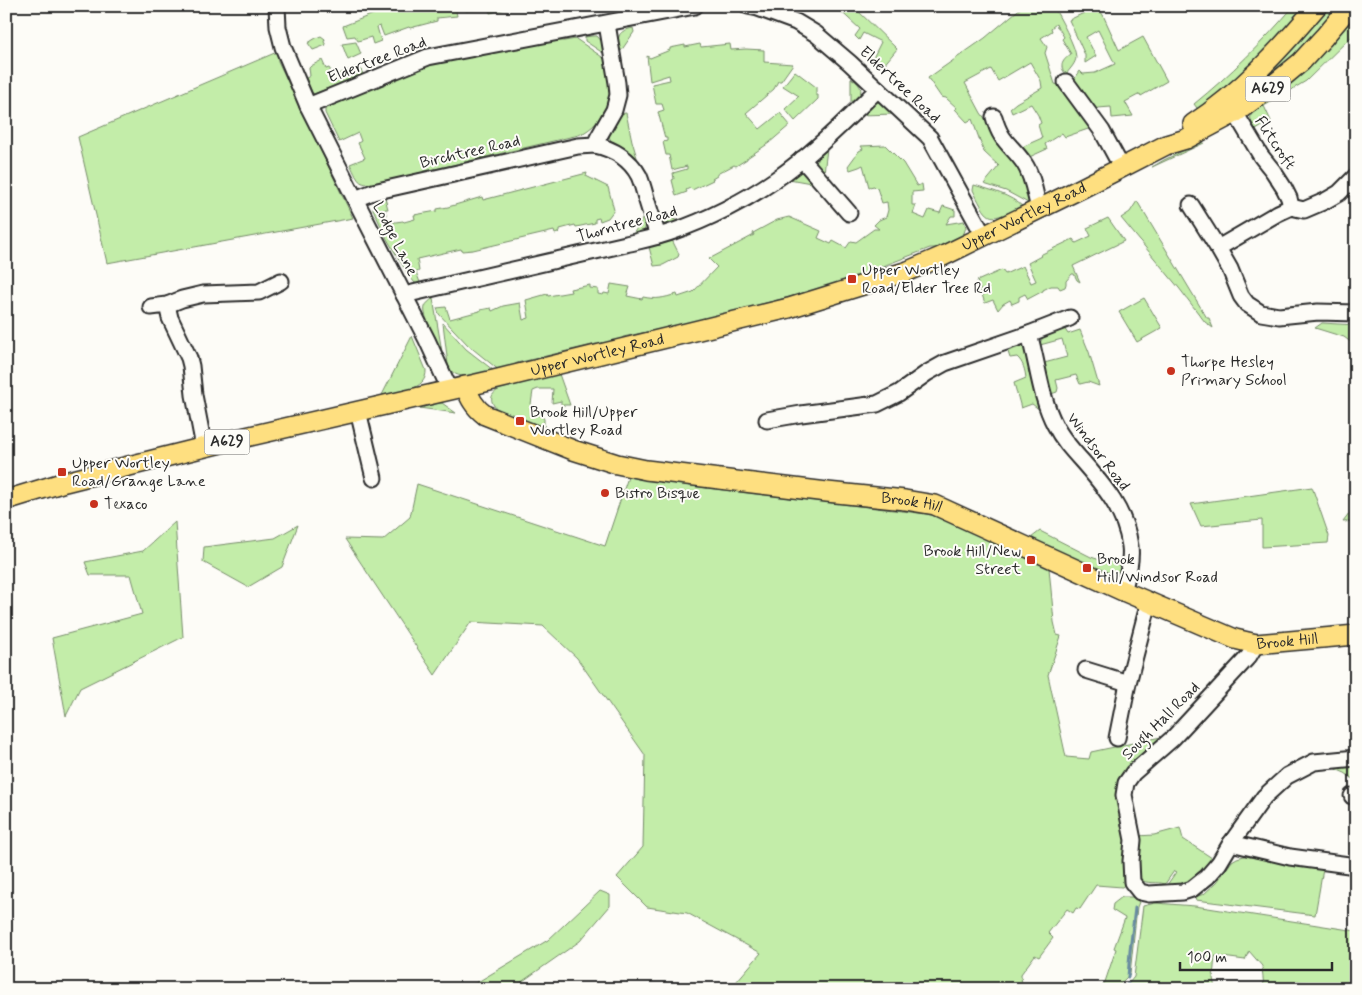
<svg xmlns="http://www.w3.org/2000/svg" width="1362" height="995" font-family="Mynerve,sans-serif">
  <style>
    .green { fill: #c3eda9; stroke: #778c6a }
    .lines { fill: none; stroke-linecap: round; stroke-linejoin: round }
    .stream { stroke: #688ba1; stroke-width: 3 }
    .minor-casing { stroke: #2b2b2b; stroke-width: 19 }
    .major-casing { stroke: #2b2b2b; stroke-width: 22 }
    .minor { stroke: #fdfcf7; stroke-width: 15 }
    .major { stroke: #fedf80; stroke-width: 19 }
    .poi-dot { fill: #c8321e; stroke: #fdfcf7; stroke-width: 2 }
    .labels { text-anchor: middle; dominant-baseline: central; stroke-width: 4; stroke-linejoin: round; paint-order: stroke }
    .shield { fill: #fdfcf7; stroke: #6a6a68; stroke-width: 1 }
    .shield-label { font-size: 15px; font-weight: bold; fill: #2b2b2b }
    .street-label { font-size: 16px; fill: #2b2b2b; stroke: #fdfcf7 }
    .poi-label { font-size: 16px; fill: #2b2b2b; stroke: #fdfcf7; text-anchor: start }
  </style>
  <rect width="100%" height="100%" fill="#fdfcf7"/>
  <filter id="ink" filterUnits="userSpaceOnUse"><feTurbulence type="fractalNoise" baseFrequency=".02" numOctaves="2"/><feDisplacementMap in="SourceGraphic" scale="10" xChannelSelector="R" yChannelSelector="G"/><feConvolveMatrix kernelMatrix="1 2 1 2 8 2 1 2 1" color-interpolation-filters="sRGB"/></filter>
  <g filter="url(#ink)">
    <!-- green -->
    <g class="green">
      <path d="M385 6H455L457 16 437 18V21L410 28 409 27 384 36 380 26 377 27 381 41 373 44 371 37 358 41 355 36 347 37 343 26 376 13Z"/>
      <path d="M465 6H517L490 13 489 8 466 11Z"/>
      <path d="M835 6H853L897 49 883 66 873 58 881 42 863 33 859 40 855 36 860 29Z"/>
      <path d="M1023 6H1053C1059 16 1076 47 1076 57 1076 63 1070 69 1066 74 1058 66 1063 60 1071 54L1062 39 1064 37 1058 27H1057L1056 24 1051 28 1052 31 1041 38 1047 47 1045 53 1055 84 1063 86 1094 127 1065 137 1062 133 1045 144 1047 149 1025 159 1019 152 1024 146 1042 138 1038 125 1041 123 1038 115 1031 104 1012 113 1010 108 1016 103 1042 88 1041 81 1030 62 998 81 991 69 965 83 981 113 1012 156 1025 179 1030 204 1006 191 984 184 999 166 984 152 972 119 967 122 955 109 957 108 946 98 941 97 928 78 985 38Z"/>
      <path d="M1084 6H1097L1103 15 1119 50 1143 37 1167 81 1141 96 1140 94 1125 102 1133 116 1112 118 1111 107 1098 108 1092 111 1071 84 1080 71 1083 74 1095 73 1115 64 1098 30 1086 37 1096 56 1085 63V55L1069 20 1086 12Z"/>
      <path d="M1294 6H1310L1255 67 1199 110 1197 108 1194 104C1231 74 1263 42 1294 6Z"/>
      <path d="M1332 6H1343L1323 29 1262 85 1243 95Z"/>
      <path d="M1356 16V32L1306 81 1264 106 1271 121 1256 130C1252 123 1248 118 1253 111L1299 75 1320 56Z"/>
      <path d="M633 28 634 32 621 51 619 50C617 36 618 31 633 28Z"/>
      <path d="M321 36 325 39 324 42 326 45 313 50 308 43 316 38Z"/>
      <path d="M592 36H597L604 44 606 55 585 41V37Z"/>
      <path d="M576 39 605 59C607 69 610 80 611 90 611 103 599 123 588 130 583 134 576 136 570 137L381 182C358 186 360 184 350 164L365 158 358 143 361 141 358 133 339 142 325 113V108L328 104 421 66 547 41H564Z"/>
      <path d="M356 42 361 54 348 60 342 44Z"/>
      <path d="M700 44 701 47 730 44 731 50 746 49 764 50V62L793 64 781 81H778L774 89 746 113 760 129 780 113 790 125 769 143 747 158V159L736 166 734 165 717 174V176L712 179 713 180 692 190 690 188 686 190 687 192 676 196 672 180 674 179 673 173 687 169V166L672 170 669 155H666L663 142 667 141V138H665L658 112 664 110 662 104H656L652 84 670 80 669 75 650 81 647 56 650 58 670 50V48L685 45V47Z"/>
      <path d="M277 52 278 61 353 218 107 263 78 137Z"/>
      <path d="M322 60 326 69 329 68 331 71 328 73 329 78 359 66 363 74 314 94 312 92 306 78 310 76 309 68 311 66Z"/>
      <path d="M795 71 816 87V95H818V99L795 121 785 109 799 96 783 86Z"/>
      <path d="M851 78C866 88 862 94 851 105Z"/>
      <path d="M876 102C885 102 889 108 895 114L861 115 871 105Z"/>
      <path d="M626 113 632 141 638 161 637 162 626 151 612 142 609 137 610 132 619 114Z"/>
      <path d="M1203 141 1204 143 1152 167 1164 160Z"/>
      <path d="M885 145 903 163 917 186 922 184 923 191 912 192V205H916L913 214 925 219 929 210 940 213 943 206 955 210V216H951L946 224 964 221 966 227 963 236 940 248H930L878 268 857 278 856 276 848 278 850 284 803 297 794 296 718 315 714 321 694 322 623 337C614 347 609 347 596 344L517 363 512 366 511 369 500 371 468 345 439 314 437 308 446 307 450 319 480 311V310L491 308 492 311 503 306 520 303 523 320 529 318 526 300 547 294 548 296 571 292 570 289 590 285V288L598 289V294L603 295 604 293 609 294 611 284 630 287 627 296 642 299 643 297C657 300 663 298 677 294L678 297 693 292 717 267 709 259 754 235 753 233 777 220 789 217 821 231 818 238 831 244 833 241 846 248 851 241 856 242 874 229H879L874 225 879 220 886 217 888 210 887 202 882 203 877 188H876L874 186 869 187 863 165 859 167 850 170 848 166 859 151 863 149 861 146Z"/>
      <path d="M826 148 827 149 824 173 816 168C816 158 819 154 826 148Z"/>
      <path d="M799 172H804L812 181 811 183 789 179Z"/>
      <path d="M587 173 586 176 608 187 614 210 608 218 600 221 599 218 595 219V223L576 227 575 225 560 229V232L555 234 554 231 473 250 462 251 461 249 417 259 419 271 416 272 421 285 415 283 409 276 387 239 373 209C374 202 378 199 385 198L388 209H385L388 223 403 221 404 222 415 219 414 215 437 211V209L448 207 482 197 483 200Z"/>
      <path d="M974 185C991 190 1011 195 1023 207 989 220 990 225 973 190Z"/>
      <path d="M1137 201 1207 318H1209L1213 328 1205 322 1179 288 1121 218 1130 212Z"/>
      <path d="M658 212 680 222C667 226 662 226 658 212Z"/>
      <path d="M644 216C648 229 645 233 632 236Z"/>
      <path d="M1108 218 1124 241 1073 266 1080 282 1077 280 1074 274H1072L1066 281V284L1065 287 1060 289 1058 286H1051L1043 290V291L1028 299 1025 294 1019 297V301L1012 304 1010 300 1003 304 998 310 993 300 985 303 977 281 1002 270 1005 274 1023 266 1031 283 1036 281 1028 263 1041 256 1040 255 1073 239 1076 243 1091 236 1087 228Z"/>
      <path d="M672 240 679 254 678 257 663 265 654 266 649 247Z"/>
      <path d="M433 298 442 352C438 343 422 316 425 307 426 303 430 301 433 298Z"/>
      <path d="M1144 298 1162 328 1137 342 1119 312Z"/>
      <path d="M443 323 466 349 493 370C478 373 455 384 448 365Z"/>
      <path d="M1322 323 1356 325V346L1344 337 1315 328Z"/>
      <path d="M1064 328 1068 334 1080 330 1089 352 1099 386 1088 382 1080 384 1076 375 1056 380 1058 388 1057 392 1051 394 1044 363 1067 357 1062 339 1040 345C1041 333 1054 332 1064 328Z"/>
      <path d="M412 336 426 370C427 391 398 392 382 395Z"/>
      <path d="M1019 345 1025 347 1040 410 1032 404 1021 408 1014 383 1026 378C1025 370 1023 362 1017 357L1010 358 1007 349Z"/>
      <path d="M559 374 570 405H561V401L552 403 553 389H538L533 391 531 404 532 410 536 413 537 415 542 416 544 419V430L499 411C490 403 488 395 500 389Z"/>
      <path d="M439 403H442L456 413 419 408Z"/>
      <path d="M628 477 707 488 927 514 942 518 1029 559V562L1034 564 1036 562 1049 568 1054 622 1057 635 1061 636 1048 675 1066 757 1089 759 1091 752 1161 737H1167L1130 772 1127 850 1122 856 1126 864V884L1122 887 1096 885 1080 909 1076 908 1073 913 1067 909 1048 933 1053 938 1039 957 1035 955 1021 974 1022 989H730L761 953 687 913 647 907 617 877 643 847 645 755 577 658 543 626 471 622 435 675 345 539 383 540 410 517 417 484 605 546Z"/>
      <path d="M1312 487 1329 536 1328 543 1262 547V520L1201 526 1191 504Z"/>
      <path d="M1356 505V521L1343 522Z"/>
      <path d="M175 522 183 637 80 688 66 716 52 638 142 614 131 575H90L85 562 143 551Z"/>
      <path d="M298 525 282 567 248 587 203 562 204 547 275 538Z"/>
      <path d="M1040 531 1091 557 1106 562 1122 561C1122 569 1118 573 1111 576L1091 568 1092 566 1086 563 1085 564 1031 538Z"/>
      <path d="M1356 765V781L1345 773 1333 768Z"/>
      <path d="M1180 828 1183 839 1212 858C1198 877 1192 886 1167 885L1176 872 1174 871 1165 884C1156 881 1148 885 1139 879L1137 836 1154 835Z"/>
      <path d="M1244 856 1323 869 1315 915 1196 900 1195 897 1204 894 1217 882 1232 861 1237 858Z"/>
      <path d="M600 891 610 895V906L580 941 520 983 510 989H466L548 940Z"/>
      <path d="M1122 897H1133L1139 902 1137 907 1130 974 1119 985 1118 989H1100L1105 982 1116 949 1114 948 1125 918 1112 910 1113 904Z"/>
      <path d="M1155 903 1195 906 1356 931V989L1297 981 1289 989H1264L1262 966 1249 951 1245 960 1215 956 1213 978 1215 989H1124L1134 977 1143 906Z"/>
    </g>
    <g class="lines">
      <!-- stream -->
      <g class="stream">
        <path d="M1128 977 1130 951 1135 908"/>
        <path d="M1126 989 1128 983"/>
      </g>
      <!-- minor casing -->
      <g class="minor-casing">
        <g id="minor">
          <path d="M277 6 278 27 283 47 308 106 355 199 427 340 450 390"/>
          <path d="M748 6 758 8 796 22 816 34 850 63 930 138 984 236"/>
          <path d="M607 24 617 83 618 95 614 110 598 138 595 145C613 149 630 159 639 176 642 183 644 191 646 198 650 211 654 224 658 236"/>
          <path d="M1066 82 1102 131 1122 168"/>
          <path d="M1230 104 1261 156 1273 171 1284 188 1289 198 1291 207"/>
          <path d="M308 106 428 57 695 6"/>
          <path d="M994 117C1001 143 1011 144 1024 163 1033 176 1035 194 1039 209"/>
          <path d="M802 159 849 213"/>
          <path d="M1356 176 1339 193 1325 201 1304 210 1291 207 1278 213 1218 248 1230 269 1241 296 1247 304 1261 313 1279 316 1318 312 1356 313"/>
          <path d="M355 199 373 192 578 146 595 145"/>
          <path d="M1191 205 1218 248"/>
          <path d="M404 295 626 244C642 240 658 237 674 231 707 220 746 200 775 180 813 154 846 120 878 89"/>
          <path d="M167 305 170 318 189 358 191 366 194 395 204 447"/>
          <path d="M151 307 167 305 182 299 203 294 259 292 281 281"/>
          <path d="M1029 334 1070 318"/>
          <path d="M358 411 374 478"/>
          <path d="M767 420 801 414 877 404 899 393 927 373 945 363 1029 334C1038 364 1040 397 1055 425 1062 439 1072 450 1082 461 1104 486 1126 512 1130 546 1132 561 1127 577 1123 591"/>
          <path d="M1256 644 1249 656 1173 738 1133 773 1126 783 1124 795 1133 840 1131 861 1132 882 1140 892 1149 894 1183 892 1192 889 1207 877 1219 863 1231 843 1264 797 1287 776 1314 762 1356 758"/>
          <path d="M1086 670 1128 683"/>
          <path d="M1117 738 1128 683 1149 602"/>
          <path d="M1352 796 1356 797"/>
          <path d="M1231 843 1290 857 1356 866"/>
        </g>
      </g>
      <!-- major casing -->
      <g class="major-casing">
        <g id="major">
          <path d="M1193 124C1241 92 1280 50 1317 6"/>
          <path id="s1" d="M465 386C470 398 474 407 485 415L573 450 617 464 646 470 827 492 905 500 935 505 1123 591 1235 639 1256 644 1356 635"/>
          <path id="s2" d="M6 500 65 482 233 440 498 379 789 308 908 271 943 256 1082 188 1166 145 1186 139 1235 113 1272 86 1301 62 1324 37 1350 6"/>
        </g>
      </g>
      <!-- minor -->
      <use href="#minor" class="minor"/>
      <!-- major -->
      <use href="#major" class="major"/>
    </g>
  </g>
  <!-- markers -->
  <g class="poi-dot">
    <rect x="847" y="274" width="10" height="10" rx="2.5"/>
    <circle cx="1171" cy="371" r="5"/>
    <rect x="515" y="416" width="10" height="10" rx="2.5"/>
    <rect x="57" y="467" width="10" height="10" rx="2.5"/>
    <circle cx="605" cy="493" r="5"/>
    <circle cx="94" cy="504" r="5"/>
    <rect x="1026" y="555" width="10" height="10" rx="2.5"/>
    <rect x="1082" y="563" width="10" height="10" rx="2.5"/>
  </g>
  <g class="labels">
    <!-- shield labels -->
    <g class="shield">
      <rect x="1245.5" y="76.5" width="45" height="25" rx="4"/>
      <rect x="204.5" y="429.5" width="45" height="25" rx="4"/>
    </g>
    <g class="shield-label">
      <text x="1268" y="89">A629</text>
      <text x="227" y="442">A629</text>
    </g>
    <!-- street labels -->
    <g class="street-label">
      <text transform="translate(377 60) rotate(-21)">Eldertree Road</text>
      <text transform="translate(900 85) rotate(43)">Eldertree Road</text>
      <text transform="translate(1275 143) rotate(56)">Flitcroft</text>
      <text transform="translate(470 152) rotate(-13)">Birchtree Road</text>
      <text stroke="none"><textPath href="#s2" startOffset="1059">Upper Wortley Road</textPath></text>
      <text transform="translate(627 224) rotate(-15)">Thorntree Road</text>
      <text transform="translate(395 239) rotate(63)">Lodge Lane</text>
      <text stroke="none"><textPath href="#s2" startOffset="609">Upper Wortley Road</textPath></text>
      <text transform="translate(1098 452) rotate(53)">Windsor Road</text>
      <text stroke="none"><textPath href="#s1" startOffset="474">Brook Hill</textPath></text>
      <text stroke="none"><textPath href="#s1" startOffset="879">Brook Hill</textPath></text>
      <text transform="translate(1161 721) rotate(-45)">Sough Hall Road</text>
    </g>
    <!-- poi labels -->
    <g class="poi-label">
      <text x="862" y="270">Upper Wortley<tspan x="862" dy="18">Road/Elder Tree Rd</tspan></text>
      <text x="1181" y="362">Thorpe Hesley<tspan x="1181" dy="18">Primary School</tspan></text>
      <text x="530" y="412">Brook Hill/Upper<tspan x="530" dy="18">Wortley Road</tspan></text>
      <text x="72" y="463">Upper Wortley<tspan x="72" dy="18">Road/Grange Lane</tspan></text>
      <text x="615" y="493">Bistro Bisque</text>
      <text x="104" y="504">Texaco</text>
      <text x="1021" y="551" text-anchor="end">Brook Hill/New<tspan x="1021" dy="18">Street</tspan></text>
      <text x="1097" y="559">Brook<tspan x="1097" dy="18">Hill/Windsor Road</tspan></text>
    </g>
  </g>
  <!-- margin -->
  <rect width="1362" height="995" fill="none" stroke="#fdfcf7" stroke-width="25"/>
  <rect x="12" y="12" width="1337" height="970" fill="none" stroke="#2b2b2b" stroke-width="2" filter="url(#ink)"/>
  <!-- scale -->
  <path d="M1180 962v8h152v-8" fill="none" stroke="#2b2b2b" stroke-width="2.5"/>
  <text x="1187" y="962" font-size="15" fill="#2b2b2b" stroke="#fdfcf7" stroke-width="4" paint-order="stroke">100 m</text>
</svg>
